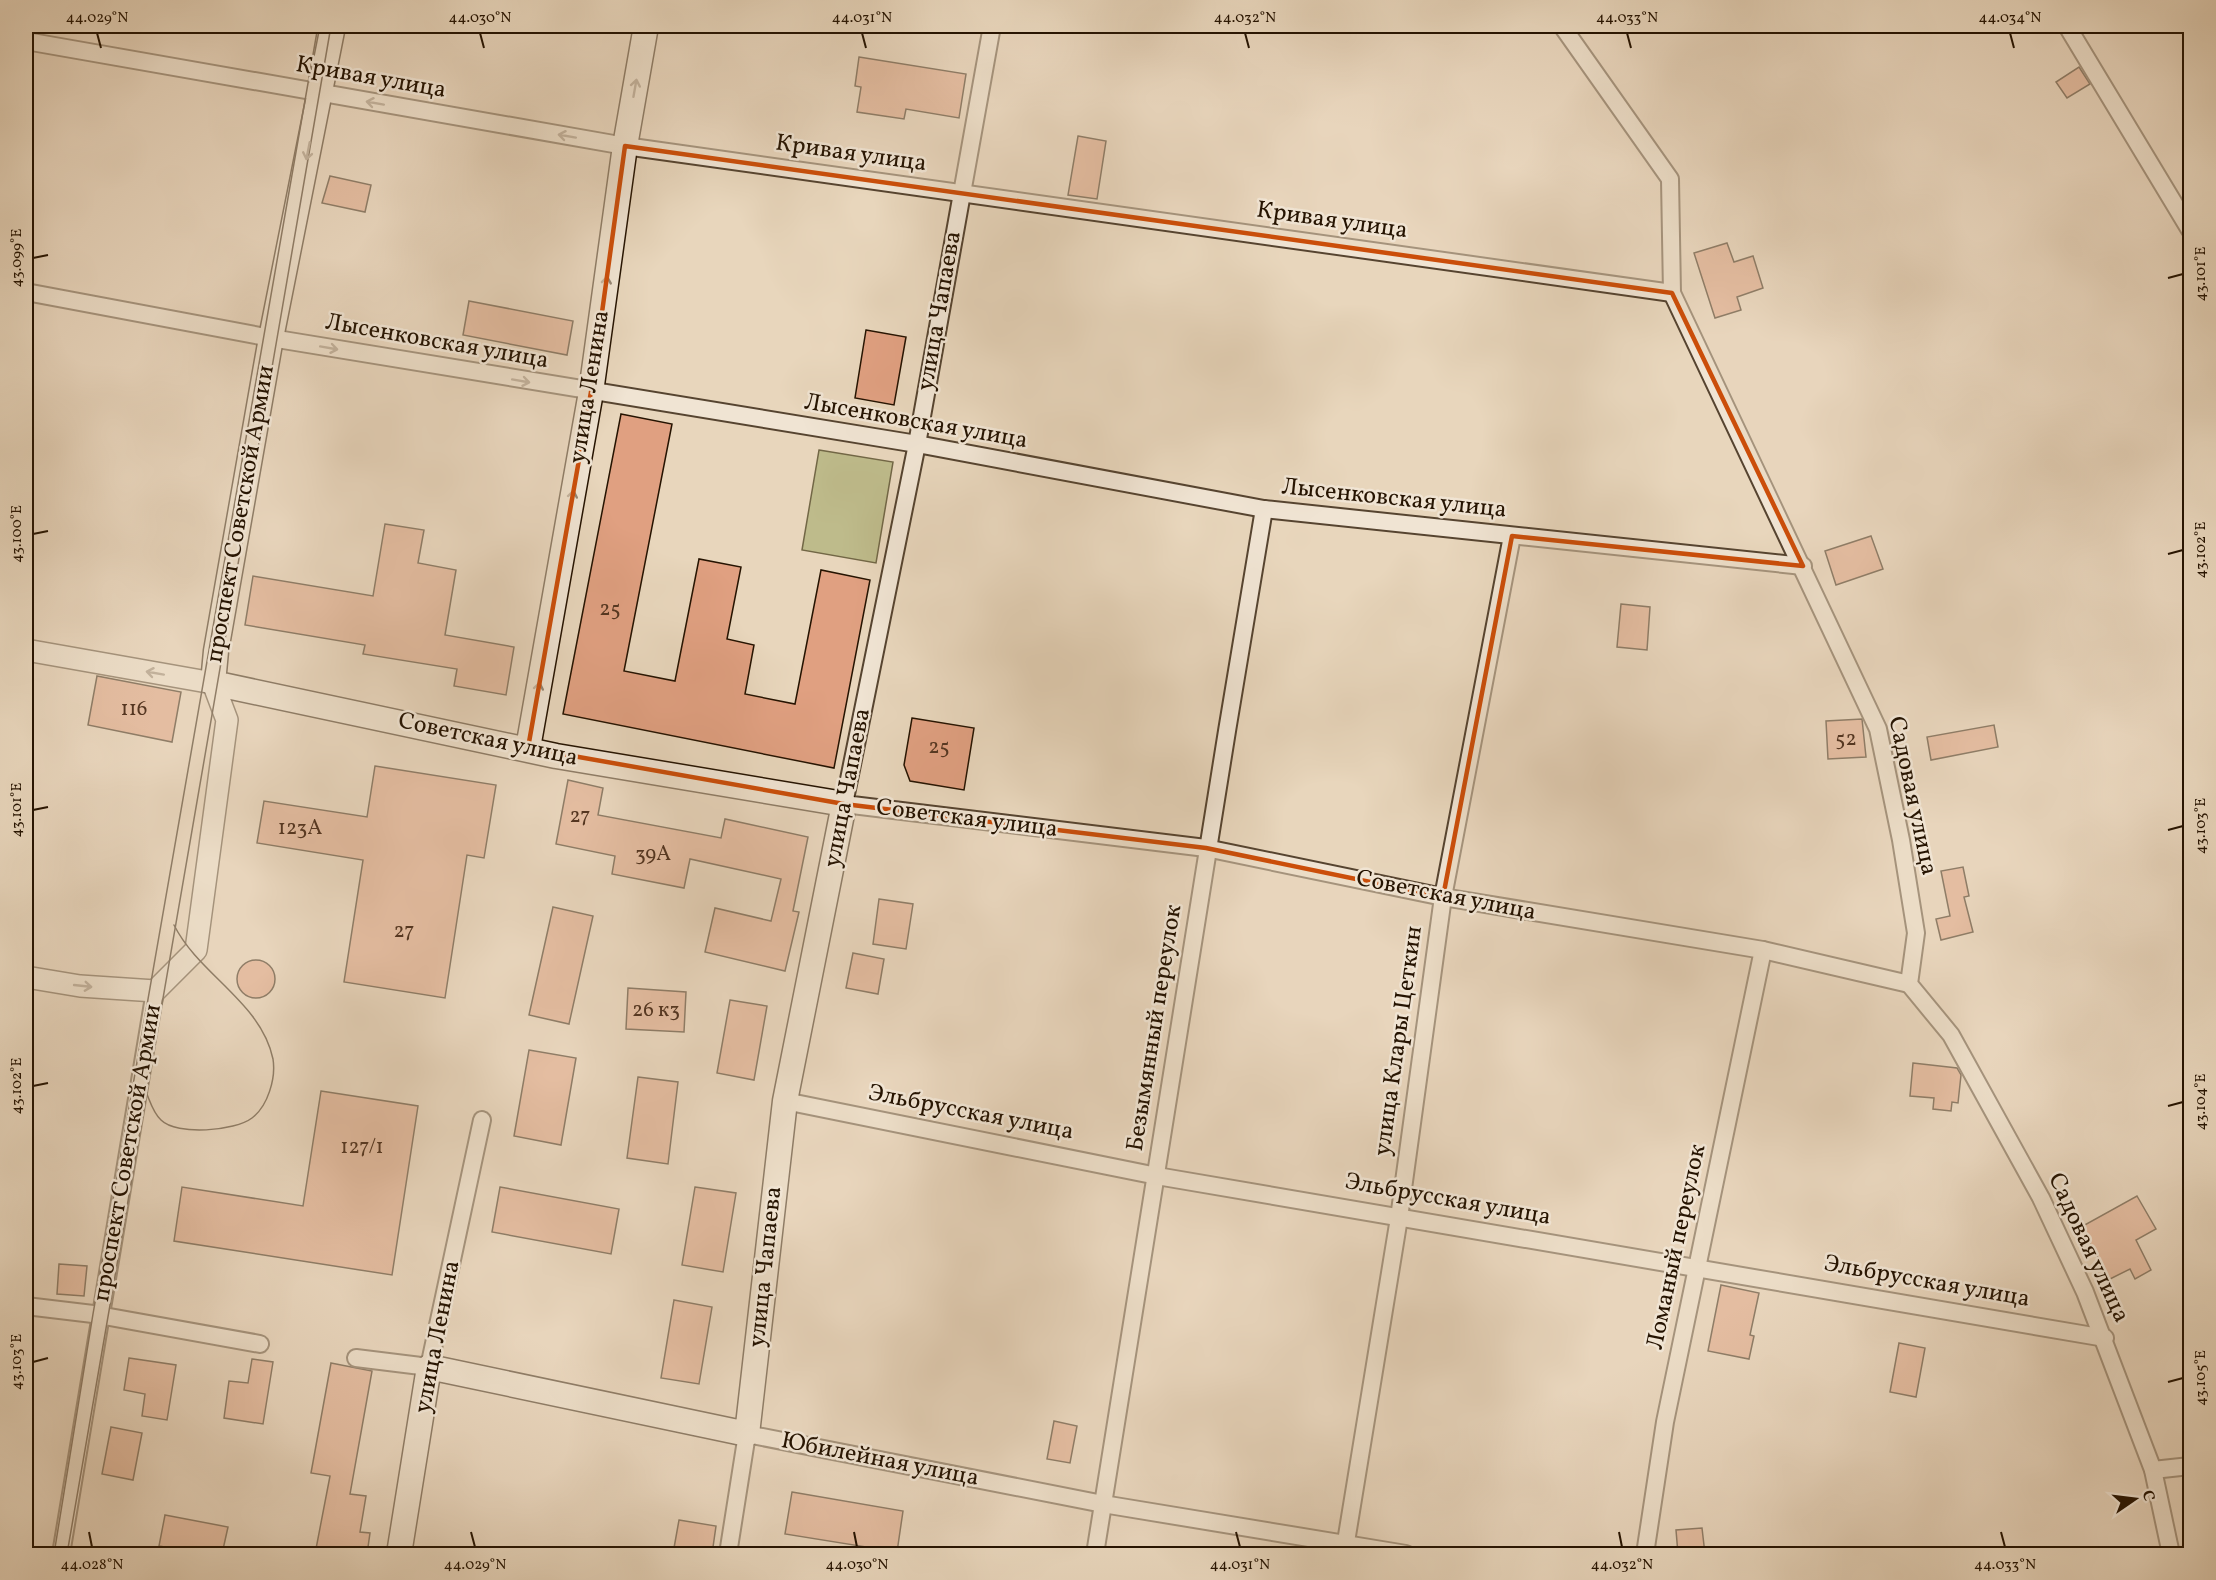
<svg xmlns="http://www.w3.org/2000/svg" width="2216" height="1580" font-family="Vollkorn,serif">
  <style>
    .green { fill: #bebb8b; stroke: #726746; stroke-width: 1.5 }
    .building { fill: #e0a081; stroke: #251301; stroke-width: 1.5 }
    .lines { fill: none; stroke-linecap: round; stroke-linejoin: round }
    .minor-casing { stroke: #564430; stroke-width: 20 }
    .tertiary-casing { stroke: #564430; stroke-width: 24 }
    .secondary-casing { stroke: #251301; stroke-width: 27 }
    .minor { stroke: #f0e4d3; stroke-width: 16 }
    .tertiary { stroke: #f0e4d3; stroke-width: 21 }
    .secondary { stroke: #f0e4d3; stroke-width: 24 }
    .tram { stroke: #251301; stroke-width: 1.5 }
    .oneway { stroke: #958674 }
    .marked { fill: none; stroke: #cb4e0a; stroke-width: 4.5; stroke-linejoin: round }
    .ticks { fill: none; stroke: #251301; stroke-width: 2 }
    .labels { text-anchor: middle; dominant-baseline: central; stroke-width: 5; stroke-linejoin: round; paint-order: stroke }
    .number-label { font-size: 21px; fill: #543621 }
    .street-label { font-size: 24px; fill: #251301; stroke: #f0e4d3 }
    .neatline { fill: none; stroke: #251301; stroke-width: 2 }
    .ticks-label { font-size: 15px; text-anchor: middle; fill: #251301 }
  </style>
  <rect width="100%" height="100%" fill="#e8d6bc"/>
  <filter id="stains"><feTurbulence type="fractalNoise" baseFrequency=".00333" numOctaves="4"/><feColorMatrix values="0 0 0 0 .2 0 0 0 0 .09 0 0 0 0 .02 0 0 0 .5 -.17"/></filter>
  <radialGradient id="worn" r=".72"><stop offset=".6" stop-color="#630" stop-opacity="0"/><stop offset="1" stop-color="#630" stop-opacity=".3"/></radialGradient>
  <!-- green -->
  <path class="green" d="M819 450 893 462 876 563 802 550Z"/>
  <!-- building -->
  <g class="building">
    <path d="M859 57 966 74 959 118 906 109 904 119 857 112 861 87 855 86Z"/>
    <path d="M2079 67 2090 84 2067 98 2056 82Z"/>
    <path d="M1078 136 1106 141 1097 199 1068 195Z"/>
    <path d="M330 176 371 185 365 212 322 203Z"/>
    <path d="M1727 243 1734 262 1753 256 1763 288 1737 297 1741 310 1715 318 1694 253Z"/>
    <path d="M469 301 573 321 567 355 463 335Z"/>
    <path d="M866 330 906 337 894 405 855 398Z"/>
    <path d="M621 414 672 424 624 671 675 681 699 559 741 567 727 639 754 645 745 694 795 704 821 570 870 580 834 768 563 714Z"/>
    <path d="M385 524 424 530 418 563 456 570 445 635 514 647 506 695 454 686 457 669 363 654 365 645 245 625 253 576 373 596Z"/>
    <path d="M1871 536 1883 569 1836 585 1825 551Z"/>
    <path d="M1621 604 1650 607 1647 650 1617 647Z"/>
    <path d="M97 676 181 692 172 742 88 725Z"/>
    <path d="M912 718 974 728 964 790 910 781 904 765Z"/>
    <path d="M1862 719 1866 757 1828 759 1826 721Z"/>
    <path d="M1994 725 1998 747 1931 760 1927 737Z"/>
    <path d="M375 766 496 785 484 858 467 855 445 998 344 982 363 860 257 843 264 801 367 817Z"/>
    <path d="M568 780 603 788 598 815 721 838 725 819 808 837 793 911 799 912 785 971 705 952 715 908 771 921 781 879 690 859 684 888 612 874 615 856 556 844Z"/>
    <path d="M1963 867 1969 896 1964 897 1973 932 1941 940 1936 919 1950 916 1941 871Z"/>
    <path d="M879 899 913 904 906 949 873 944Z"/>
    <path d="M553 907 593 916 569 1024 529 1015Z"/>
    <path d="M853 953 884 959 878 994 846 988Z"/>
    <circle cx="256" cy="979" r="19"/>
    <path d="M628 988 686 992 684 1032 626 1029Z"/>
    <path d="M730 1000 767 1006 754 1080 717 1073Z"/>
    <path d="M529 1050 576 1058 561 1145 514 1136Z"/>
    <path d="M1913 1063 1957 1068 1961 1075 1958 1103 1952 1102 1951 1111 1933 1109 1934 1098 1910 1096Z"/>
    <path d="M638 1077 678 1082 668 1164 627 1158Z"/>
    <path d="M321 1091 418 1106 392 1275 174 1241 182 1187 303 1206Z"/>
    <path d="M500 1187 619 1209 611 1254 492 1232Z"/>
    <path d="M695 1187 736 1193 723 1272 682 1265Z"/>
    <path d="M2137 1196 2156 1229 2136 1240 2151 1270 2135 1279 2130 1269 2110 1279 2081 1227Z"/>
    <path d="M59 1264 87 1266 84 1296 57 1294Z"/>
    <path d="M1721 1285 1759 1293 1750 1335 1754 1336 1749 1359 1708 1351Z"/>
    <path d="M674 1300 712 1307 699 1384 661 1378Z"/>
    <path d="M1899 1343 1925 1348 1916 1397 1890 1392Z"/>
    <path d="M129 1358 176 1365 167 1420 142 1416 145 1394 124 1390Z"/>
    <path d="M252 1359 273 1362 263 1424 224 1418 229 1381 248 1383Z"/>
    <path d="M331 1363 372 1371 350 1494 366 1496 360 1532 370 1533 367 1554H315L330 1476 311 1473Z"/>
    <path d="M1054 1421 1077 1426 1070 1463 1047 1459Z"/>
    <path d="M111 1427 142 1433 133 1480 102 1474Z"/>
    <path d="M792 1492 903 1511 897 1552 785 1534Z"/>
    <path d="M165 1515 228 1527 222 1554H204L159 1546Z"/>
    <path d="M679 1520 716 1526 712 1554 674 1548Z"/>
    <path d="M1702 1528 1705 1554H1678L1676 1530Z"/>
  </g>
  <g class="lines">
    <!-- minor casing -->
    <g class="minor-casing">
      <g id="minor">
        <path d="M992 26 917 444 844 804 1206 848 1443 897 1763 950 1909 984"/>
        <path d="M1562 26 1670 179 1672 293 1878 729 1901 840 1916 933 1909 984 1951 1035 2041 1198 2085 1292 2153 1470 2171 1554"/>
        <path d="M2067 26 2190 230"/>
        <path d="M26 41 625 146 1672 293"/>
        <path d="M26 292 271 338 917 444 1264 509 1803 566"/>
        <path d="M785 1101 1157 1176 2105 1338"/>
        <path d="M26 1306 93 1314 260 1344"/>
        <path d="M356 1358 429 1367 482 1120"/>
        <path d="M2153 1470 2190 1466"/>
        <path d="M61 1554 155 991"/>
        <path d="M728 1554 747 1434 1103 1504 1406 1554"/>
        <path d="M1095 1554C1151 1206 1205 857 1264 509"/>
        <path d="M1344 1554 1399 1218 1443 897 1512 536"/>
        <path d="M1645 1554 1665 1422 1763 950"/>
      </g>
    </g>
    <!-- tertiary casing -->
    <g class="tertiary-casing">
      <path id="tertiary" d="M26 650 213 683 227 720 196 950 155 991 80 986 26 977"/>
    </g>
    <!-- secondary casing -->
    <g class="secondary-casing">
      <g id="secondary">
        <path d="M333 26 271 338 216 651 213 683 556 756 844 804 785 1101 747 1434 429 1367 399 1554"/>
        <path d="M528 748 591 392 625 146 646 26"/>
      </g>
    </g>
    <!-- minor -->
    <use href="#minor" class="minor"/>
    <!-- tertiary -->
    <use href="#tertiary" class="tertiary"/>
    <!-- secondary -->
    <use href="#secondary" class="secondary"/>
    <!-- tram -->
    <g class="tram">
      <path d="M146 1092C150 1101 153 1113 161 1120 177 1136 235 1131 252 1118 268 1106 276 1078 273 1059 261 1002 199 975 174 925"/>
      <path d="M54 1554 93 1314 318 26"/>
      <path d="M67 1554 331 26"/>
    </g>
  </g>
  <!-- one-way arrows -->
  <defs><path id="oneway-shaft" d="M-6 0H5M1.5-3L5.5 0L1.5 3" fill="none" stroke-width="1.6" stroke-linecap="round" stroke-linejoin="round" transform="scale(1.5)"/></defs>
  <g class="oneway">
    <use href="#oneway-shaft" transform="translate(635 88) rotate(-80)"/>
    <use href="#oneway-shaft" transform="translate(375 103) rotate(-170)"/>
    <use href="#oneway-shaft" transform="translate(567 136) rotate(-170)"/>
    <use href="#oneway-shaft" transform="translate(308 151) rotate(101)"/>
    <use href="#oneway-shaft" transform="translate(606 285) rotate(-82)"/>
    <use href="#oneway-shaft" transform="translate(329 348) rotate(10)"/>
    <use href="#oneway-shaft" transform="translate(521 381) rotate(10)"/>
    <use href="#oneway-shaft" transform="translate(572 499) rotate(-80)"/>
    <use href="#oneway-shaft" transform="translate(155 673) rotate(-170)"/>
    <use href="#oneway-shaft" transform="translate(538 691) rotate(-80)"/>
    <use href="#oneway-shaft" transform="translate(83 986) rotate(6)"/>
  </g>
  <!-- marked area -->
  <path d="M0 0H2216V1580H0ZM625 146 1672 293 1803 566 1512 536 1443 897 1206 848 844 804 528 748 591 392Z" fill="#e8d6bc" fill-opacity=".55" fill-rule="evenodd"/>
  <path class="marked" d="M625 146 1672 293 1803 566 1512 536 1443 897 1206 848 844 804 528 748 591 392Z"/>
  <!-- ticks -->
  <path class="ticks" d="M97 33 101 48M480 33 484 48M862 33 866 48M1245 33 1249 48M1627 33 1631 48M2010 33 2014 48M33 258 48 255M2168 278 2183 274M33 534 48 531M2168 554 2183 550M33 810 48 807M2168 830 2183 826M33 1086 48 1083M2168 1106 2183 1102M33 1362 48 1358M2168 1382 2183 1378M89 1532 92 1547M471 1532 475 1547M854 1532 857 1547M1236 1532 1240 1547M1619 1532 1622 1547M2001 1532 2005 1547"/>
  <g class="labels">
    <!-- number labels -->
    <g class="number-label">
      <text x="610" y="609">25</text>
      <text x="134" y="709">116</text>
      <text x="1846" y="739">52</text>
      <text x="939" y="747">25</text>
      <text x="580" y="816">27</text>
      <text x="300" y="828">123А</text>
      <text x="653" y="854">39А</text>
      <text x="404" y="931">27</text>
      <text x="656" y="1010">26 к3</text>
      <text x="362" y="1147">127/1</text>
    </g>
    <!-- street labels -->
    <g class="street-label">
      <text transform="translate(371 78) rotate(10)">Кривая улица</text>
      <text transform="translate(851 154) rotate(8)">Кривая улица</text>
      <text transform="translate(1332 221) rotate(8)">Кривая улица</text>
      <text transform="translate(940 311) rotate(-80)">улица Чапаева</text>
      <text transform="translate(437 342) rotate(10)">Лысенковская улица</text>
      <text transform="translate(590 387) rotate(-81)">улица Ленина</text>
      <text transform="translate(916 422) rotate(10)">Лысенковская улица</text>
      <text transform="translate(1394 499) rotate(6)">Лысенковская улица</text>
      <text transform="translate(241 514) rotate(-80)">проспект Советской Армии</text>
      <text transform="translate(488 740) rotate(12)">Советская улица</text>
      <text transform="translate(848 788) rotate(-79)">улица Чапаева</text>
      <text transform="translate(1912 796) rotate(78)">Садовая улица</text>
      <text transform="translate(967 819) rotate(7)">Советская улица</text>
      <text transform="translate(1446 896) rotate(11)">Советская улица</text>
      <text transform="translate(1155 1028) rotate(-81)">Безымянный переулок</text>
      <text transform="translate(1399 1041) rotate(-82)">улица Клары Цеткин</text>
      <text transform="translate(971 1113) rotate(11)">Эльбрусская улица</text>
      <text transform="translate(128 1153) rotate(-80)">проспект Советской Армии</text>
      <text transform="translate(1448 1200) rotate(10)">Эльбрусская улица</text>
      <text transform="translate(1677 1247) rotate(-78)">Ломаный переулок</text>
      <text transform="translate(2088 1248) rotate(65)">Садовая улица</text>
      <text transform="translate(766 1267) rotate(-84)">улица Чапаева</text>
      <text transform="translate(1927 1282) rotate(10)">Эльбрусская улица</text>
      <text transform="translate(438 1337) rotate(-79)">улица Ленина</text>
      <text transform="translate(880 1460) rotate(11)">Юбилейная улица</text>
    </g>
  </g>
  <!-- margin -->
  <rect width="2216" height="1580" fill="none" stroke="#e8d6bc" stroke-width="66"/>
  <!-- north arrow -->
  <g transform="translate(2135 1499) rotate(76)" stroke="#f0e4d3" stroke-width="4.5" paint-order="stroke">
  <path d="M0-4.5L10 22L0 15L-10 22Z" fill="#251301"/>
  <text y="-9" font-size="16" font-weight="bold" text-anchor="middle" fill="#251301">С</text>
  </g>
  <rect x="33" y="33" width="2150" height="1514" class="neatline"/>
  <g class="ticks-label">
    <text x="97" y="22">44.029°N</text>
    <text x="480" y="22">44.030°N</text>
    <text x="862" y="22">44.031°N</text>
    <text x="1245" y="22">44.032°N</text>
    <text x="1627" y="22">44.033°N</text>
    <text x="2010" y="22">44.034°N</text>
    <text transform="translate(16 258) rotate(-90)" y="5">43.099°E</text>
    <text transform="translate(2200 274) rotate(-90)" y="5">43.101°E</text>
    <text transform="translate(16 534) rotate(-90)" y="5">43.100°E</text>
    <text transform="translate(2200 550) rotate(-90)" y="5">43.102°E</text>
    <text transform="translate(16 810) rotate(-90)" y="5">43.101°E</text>
    <text transform="translate(2200 826) rotate(-90)" y="5">43.103°E</text>
    <text transform="translate(16 1086) rotate(-90)" y="5">43.102°E</text>
    <text transform="translate(2200 1102) rotate(-90)" y="5">43.104°E</text>
    <text transform="translate(16 1362) rotate(-90)" y="5">43.103°E</text>
    <text transform="translate(2200 1378) rotate(-90)" y="5">43.105°E</text>
    <text x="92" y="1569">44.028°N</text>
    <text x="475" y="1569">44.029°N</text>
    <text x="857" y="1569">44.030°N</text>
    <text x="1240" y="1569">44.031°N</text>
    <text x="1622" y="1569">44.032°N</text>
    <text x="2005" y="1569">44.033°N</text>
  </g>
  <rect width="100%" height="100%" filter="url(#stains)"/>
  <rect width="100%" height="100%" fill="url(#worn)"/>
</svg>
